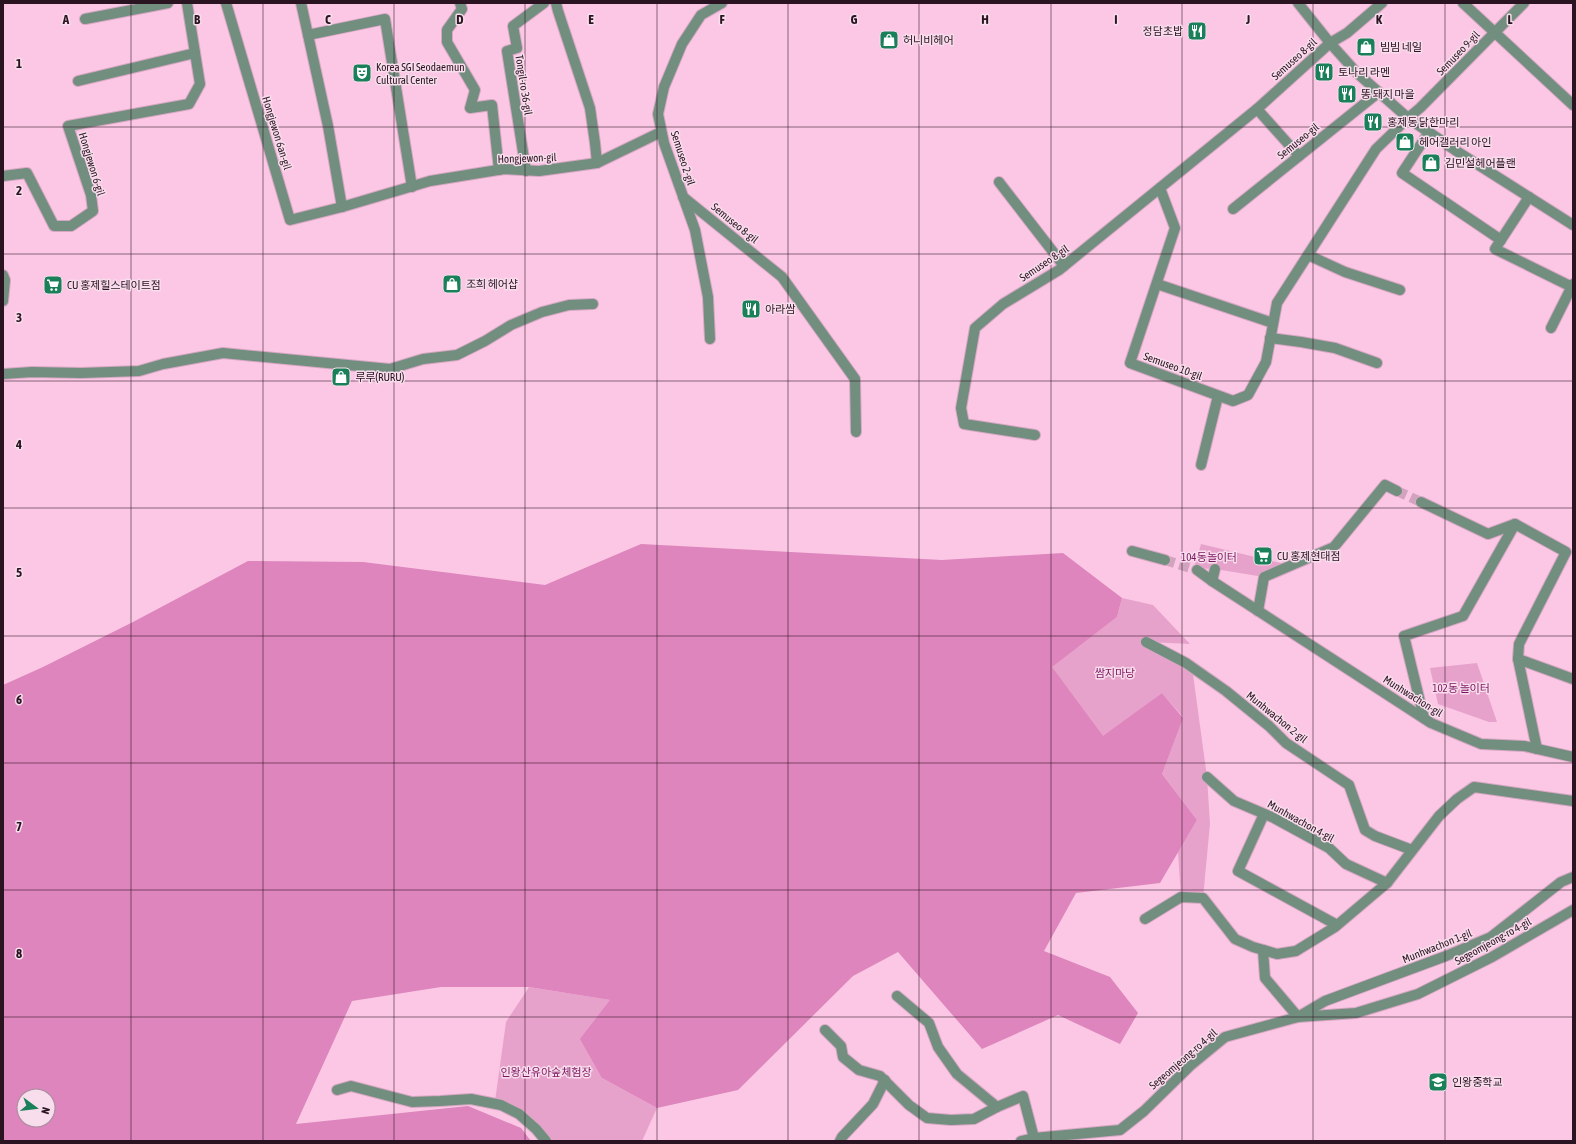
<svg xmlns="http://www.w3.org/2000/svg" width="1576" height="1144" font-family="'Asap Condensed','Noto Sans KR',sans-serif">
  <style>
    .green { fill: #e7a2cc }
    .forest { fill: #dd85bc; fill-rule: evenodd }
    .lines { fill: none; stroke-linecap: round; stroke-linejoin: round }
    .minor-tunnel { stroke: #d1a3be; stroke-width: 10; stroke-dasharray: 10 5; stroke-linecap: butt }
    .minor-casing { stroke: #d6a7c2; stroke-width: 12 }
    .minor { stroke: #718e7f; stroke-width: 10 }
    .grid { fill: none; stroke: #2b1422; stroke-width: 1; stroke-opacity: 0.55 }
    .labels { text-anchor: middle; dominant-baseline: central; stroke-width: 3; stroke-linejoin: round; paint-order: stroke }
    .poi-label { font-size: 11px; fill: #2b1422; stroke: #f8ddec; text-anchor: start }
    .street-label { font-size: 11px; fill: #2b1422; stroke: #f8ddec }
    .park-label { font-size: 11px; fill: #7d1660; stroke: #f8ddec }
    .grid-label { font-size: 13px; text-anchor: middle; font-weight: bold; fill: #2b1422; stroke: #f8ddec; stroke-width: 3; stroke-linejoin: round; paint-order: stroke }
  </style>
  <rect width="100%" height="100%" fill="#fbc7e5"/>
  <!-- green -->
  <g class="green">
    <path d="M1201 544 1285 564 1264 577 1215 569 1194 568Z"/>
    <path d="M1122 598 1153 605 1190 644 1148 642 1192 667 1207 777 1210 824 1203 898 1181 897 1178 852 1197 820 1162 774 1183 717 1162 693 1103 737 1051 667 1117 617Z"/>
    <path d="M1477 663 1497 722H1489L1438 704 1430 668Z"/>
    <path d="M529 987 610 1000 602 1078 657 1108 642 1141H551L540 1127 495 1101 506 1022Z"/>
  </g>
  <!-- forest -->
  <path class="forest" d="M641 544 942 560 1063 553 1122 598 1117 617 1052 667 1103 736 1162 693 1183 718 1162 774 1197 820 1160 883 1076 893 1044 951 1110 977 1138 1013 1120 1044 1058 1015 982 1049 898 952 853 976 738 1090 657 1108 602 1078 580 1039 610 1000 529 987H441L352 1001 296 1124 468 1106 521 1128 531 1141H3V685L43 667 133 622 248 561 363 562 545 585ZM24 1096H48V1120H24Z"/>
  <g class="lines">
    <!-- minor-tunnel -->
    <g class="minor-tunnel">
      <path d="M1397 491 1421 502"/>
      <path d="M1165 560 1197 570"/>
    </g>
    <!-- minor casing -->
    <g class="minor-casing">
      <g id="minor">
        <path d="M226 3 290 220 342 207 430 181 504 169 539 171 597 163 661 132"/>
        <path d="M301 3 328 126 342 207"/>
        <path d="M460 3 462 9 447 30V42L475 90 470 108 492 105 499 170"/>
        <path d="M556 3 558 11 590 108 595 143 597 163"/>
        <path d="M1298 3 1330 43 1357 73 1408 118 1458 152 1573 225"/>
        <path d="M1463 3 1573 105"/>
        <path d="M85 19 168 3"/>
        <path d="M308 35 385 19 412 187"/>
        <path d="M78 81 195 53"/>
        <path d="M1257 109 1299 156"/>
        <path d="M1429 132 1402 173 1501 240"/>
        <path d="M526 171 507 51 517 48 513 26 544 3"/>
        <path d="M3 176 27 173 54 226H71L93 211 91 195 68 126 189 104 200 84 187 3"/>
        <path d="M999 182 1064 266"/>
        <path d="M1160 188 1175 228 1130 363 1233 401 1248 395 1266 362 1277 303 1376 149 1408 118 1420 108 1524 3"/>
        <path d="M683 197 782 277 855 379 856 432"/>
        <path d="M1529 197 1495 249 1572 287"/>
        <path d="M1233 209 1379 92"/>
        <path d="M1308 255 1345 272 1400 290"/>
        <path d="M3 275 5 280 3 301"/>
        <path d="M1157 284 1273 323"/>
        <path d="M1551 328 1573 284"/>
        <path d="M1270 338 1301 342 1335 348 1377 363"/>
        <path d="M710 339 708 297 695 230 664 143 658 114 664 87 682 44 701 15 722 3"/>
        <path d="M3 374 32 372 81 373 139 371 163 364 223 353 390 369 423 359 457 355 485 341 511 325 542 312 569 305 593 304"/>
        <path d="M1035 435 964 424 961 408 975 328 1003 304 1059 270 1257 109 1330 43 1347 33 1382 3"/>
        <path d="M1201 465 1218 396"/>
        <path d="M1421 502 1488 534 1515 524"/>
        <path d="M1132 551 1165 560"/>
        <path d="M1197 570 1212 581 1431 723 1481 744 1524 746 1573 757"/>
        <path d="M1212 581 1215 569"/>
        <path d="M1258 611 1264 577 1334 547 1385 485 1397 491"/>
        <path d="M1146 642 1186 663 1226 691 1269 726 1286 743 1349 785 1365 830 1375 836 1412 850"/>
        <path d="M1424 718 1404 636 1463 616 1515 524 1566 552 1519 644 1518 659"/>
        <path d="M1537 749 1518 659 1573 679"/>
        <path d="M1207 777 1234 801 1274 818 1329 848 1346 864 1387 883"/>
        <path d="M1264 814 1238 871 1337 925"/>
        <path d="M1145 919 1181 897 1203 898 1235 939 1253 947 1277 954 1296 951 1335 927 1387 883 1439 816 1457 799 1474 787 1573 801"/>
        <path d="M1263 950 1265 978 1298 1017 1325 1001 1446 956 1491 937 1561 882 1573 877"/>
        <path d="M897 996 929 1023 938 1047 957 1074 997 1107 1023 1096 1034 1138"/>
        <path d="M825 1030 841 1046 843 1057 859 1070 880 1076 909 1105 927 1118 951 1120 974 1119 997 1107"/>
        <path d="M337 1090 351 1086 412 1102 440 1101 471 1099 501 1105 519 1114 536 1129 546 1141"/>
        <path d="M840 1141 842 1137 873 1104 885 1080"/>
        <path d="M1021 1141 1034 1138 1120 1130 1144 1111 1191 1065 1225 1037 1298 1017 1356 1013 1418 994 1492 957 1573 910"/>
      </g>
    </g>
    <!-- minor -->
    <use href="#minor" class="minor"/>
  </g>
  <!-- grid -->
  <path class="grid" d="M131 3V1141M263 3V1141M394 3V1141M525 3V1141M657 3V1141M788 3V1141M919 3V1141M1051 3V1141M1182 3V1141M1313 3V1141M1445 3V1141M3 127H1573M3 254H1573M3 381H1573M3 508H1573M3 636H1573M3 763H1573M3 890H1573M3 1017H1573"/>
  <!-- icons -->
  <defs>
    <g id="restaurant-square" transform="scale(1)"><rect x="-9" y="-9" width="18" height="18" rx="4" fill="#1a805a" stroke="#f8ddec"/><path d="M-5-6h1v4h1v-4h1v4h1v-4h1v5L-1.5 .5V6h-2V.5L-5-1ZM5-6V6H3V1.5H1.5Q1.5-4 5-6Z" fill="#fff"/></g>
    <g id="shop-square" transform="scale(1)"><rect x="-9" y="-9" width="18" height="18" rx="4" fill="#1a805a" stroke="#f8ddec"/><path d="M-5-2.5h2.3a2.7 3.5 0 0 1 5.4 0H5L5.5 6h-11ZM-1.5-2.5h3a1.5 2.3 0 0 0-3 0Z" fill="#fff"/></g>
    <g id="theatre-square" transform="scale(1)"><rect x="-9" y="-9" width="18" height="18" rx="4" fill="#1a805a" stroke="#f8ddec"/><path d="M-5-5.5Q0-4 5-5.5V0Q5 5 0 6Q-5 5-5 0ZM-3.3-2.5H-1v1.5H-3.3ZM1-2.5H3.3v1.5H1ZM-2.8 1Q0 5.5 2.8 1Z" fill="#fff"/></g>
    <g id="supermarket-square" transform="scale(1)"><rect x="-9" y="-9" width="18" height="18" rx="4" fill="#1a805a" stroke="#f8ddec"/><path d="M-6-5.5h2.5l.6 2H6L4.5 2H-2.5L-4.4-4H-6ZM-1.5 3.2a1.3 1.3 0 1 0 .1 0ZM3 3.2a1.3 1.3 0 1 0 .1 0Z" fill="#fff"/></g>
    <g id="school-square" transform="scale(1)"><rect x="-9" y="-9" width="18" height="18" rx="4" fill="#1a805a" stroke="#f8ddec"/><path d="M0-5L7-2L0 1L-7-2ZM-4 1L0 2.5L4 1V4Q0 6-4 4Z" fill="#fff"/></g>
  </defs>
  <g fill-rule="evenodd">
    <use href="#restaurant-square" x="1197" y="31"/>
    <use href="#shop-square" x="889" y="40"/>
    <use href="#shop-square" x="1366" y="47"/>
    <use href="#restaurant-square" x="1324" y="72"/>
    <use href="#theatre-square" x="362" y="73"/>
    <use href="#restaurant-square" x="1347" y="94"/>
    <use href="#restaurant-square" x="1373" y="122"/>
    <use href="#shop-square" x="1405" y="142"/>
    <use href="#shop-square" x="1431" y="163"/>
    <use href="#shop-square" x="452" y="284"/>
    <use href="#supermarket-square" x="53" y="285"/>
    <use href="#restaurant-square" x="751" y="309"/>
    <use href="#shop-square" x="341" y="377"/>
    <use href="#supermarket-square" x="1263" y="556"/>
    <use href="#school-square" x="1438" y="1082"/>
  </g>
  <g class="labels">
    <!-- poi labels -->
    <g class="poi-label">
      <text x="1183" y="31" text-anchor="end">정담초밥</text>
      <text x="903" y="40">허니비헤어</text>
      <text x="1380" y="47">빔빔 네일</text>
      <text x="376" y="67">Korea SGI Seodaemun<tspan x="376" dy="13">Cultural Center</tspan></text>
      <text x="1338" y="72">토나리 라멘</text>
      <text x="1361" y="94">똥 돼지 마을</text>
      <text x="1387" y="122">홍제동 닭한마리</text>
      <text x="1419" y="142">헤어갤러리 아인</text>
      <text x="1445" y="163">김민설헤어플랜</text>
      <text x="466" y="284">조희 헤어샵</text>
      <text x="67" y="285">CU 홍제힐스테이트점</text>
      <text x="765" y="309">아라쌈</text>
      <text x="355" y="377">루루(RURU)</text>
      <text x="1277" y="556">CU 홍제현대점</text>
      <text x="1452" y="1082">인왕중학교</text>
    </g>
    <!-- street labels -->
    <g class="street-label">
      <text transform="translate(1458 53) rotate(-46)">Semuseo 9-gil</text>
      <text transform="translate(1294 59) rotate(-42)">Semuseo 8-gil</text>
      <text transform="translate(524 85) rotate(81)">Tongil-ro 36-gil</text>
      <text transform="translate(277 133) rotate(73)">Hongjewon 6an-gil</text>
      <text transform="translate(1298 141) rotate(-39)">Semuseo-gil</text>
      <text transform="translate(527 158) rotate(-2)">Hongjewon-gil</text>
      <text transform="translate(683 158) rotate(72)">Semuseo 2-gil</text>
      <text transform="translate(92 164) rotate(73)">Hongjewon 6-gil</text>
      <text transform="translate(735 223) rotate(39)">Semuseo 8-gil</text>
      <text transform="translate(1044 263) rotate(-34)">Semuseo 8-gil</text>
      <text transform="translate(1173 366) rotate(20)">Semuseo 10-gil</text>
      <text transform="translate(1413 696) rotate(32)">Munhwachon-gil</text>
      <text transform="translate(1277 717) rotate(39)">Munhwachon 2-gil</text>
      <text transform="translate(1301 821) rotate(29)">Munhwachon 4-gil</text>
      <text transform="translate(1493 941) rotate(-29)">Segeomjeong-ro 4-gil</text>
      <text transform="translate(1437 946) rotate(-22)">Munhwachon 1-gil</text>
      <text transform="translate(1183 1059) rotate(-41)">Segeomjeong-ro 4-gil</text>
    </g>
    <!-- park labels -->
    <g class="park-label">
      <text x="1209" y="557">104동놀이터</text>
      <text x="1115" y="673">쌈지마당</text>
      <text x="1461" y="688">102동 놀이터</text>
      <text x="546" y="1072">인왕산유아숲체험장</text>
    </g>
  </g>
  <g class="grid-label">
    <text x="66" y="24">A</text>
    <text x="197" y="24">B</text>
    <text x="328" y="24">C</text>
    <text x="460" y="24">D</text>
    <text x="591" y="24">E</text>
    <text x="722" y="24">F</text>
    <text x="854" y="24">G</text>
    <text x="985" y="24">H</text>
    <text x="1116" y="24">I</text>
    <text x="1248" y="24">J</text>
    <text x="1379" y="24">K</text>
    <text x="1510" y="24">L</text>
    <text x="19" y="68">1</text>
    <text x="19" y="195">2</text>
    <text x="19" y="322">3</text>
    <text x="19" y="449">4</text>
    <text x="19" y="577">5</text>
    <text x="19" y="704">6</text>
    <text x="19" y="831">7</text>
    <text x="19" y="958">8</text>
  </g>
  <!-- border -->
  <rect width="1576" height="1144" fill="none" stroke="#2b1422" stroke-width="8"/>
  <!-- north arrow -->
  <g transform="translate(36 1108) rotate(105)"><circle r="19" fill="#f8ddec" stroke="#a68d9b"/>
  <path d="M0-3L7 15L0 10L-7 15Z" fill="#1a805a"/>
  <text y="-6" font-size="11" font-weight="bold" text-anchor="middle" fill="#2b1422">N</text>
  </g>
</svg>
